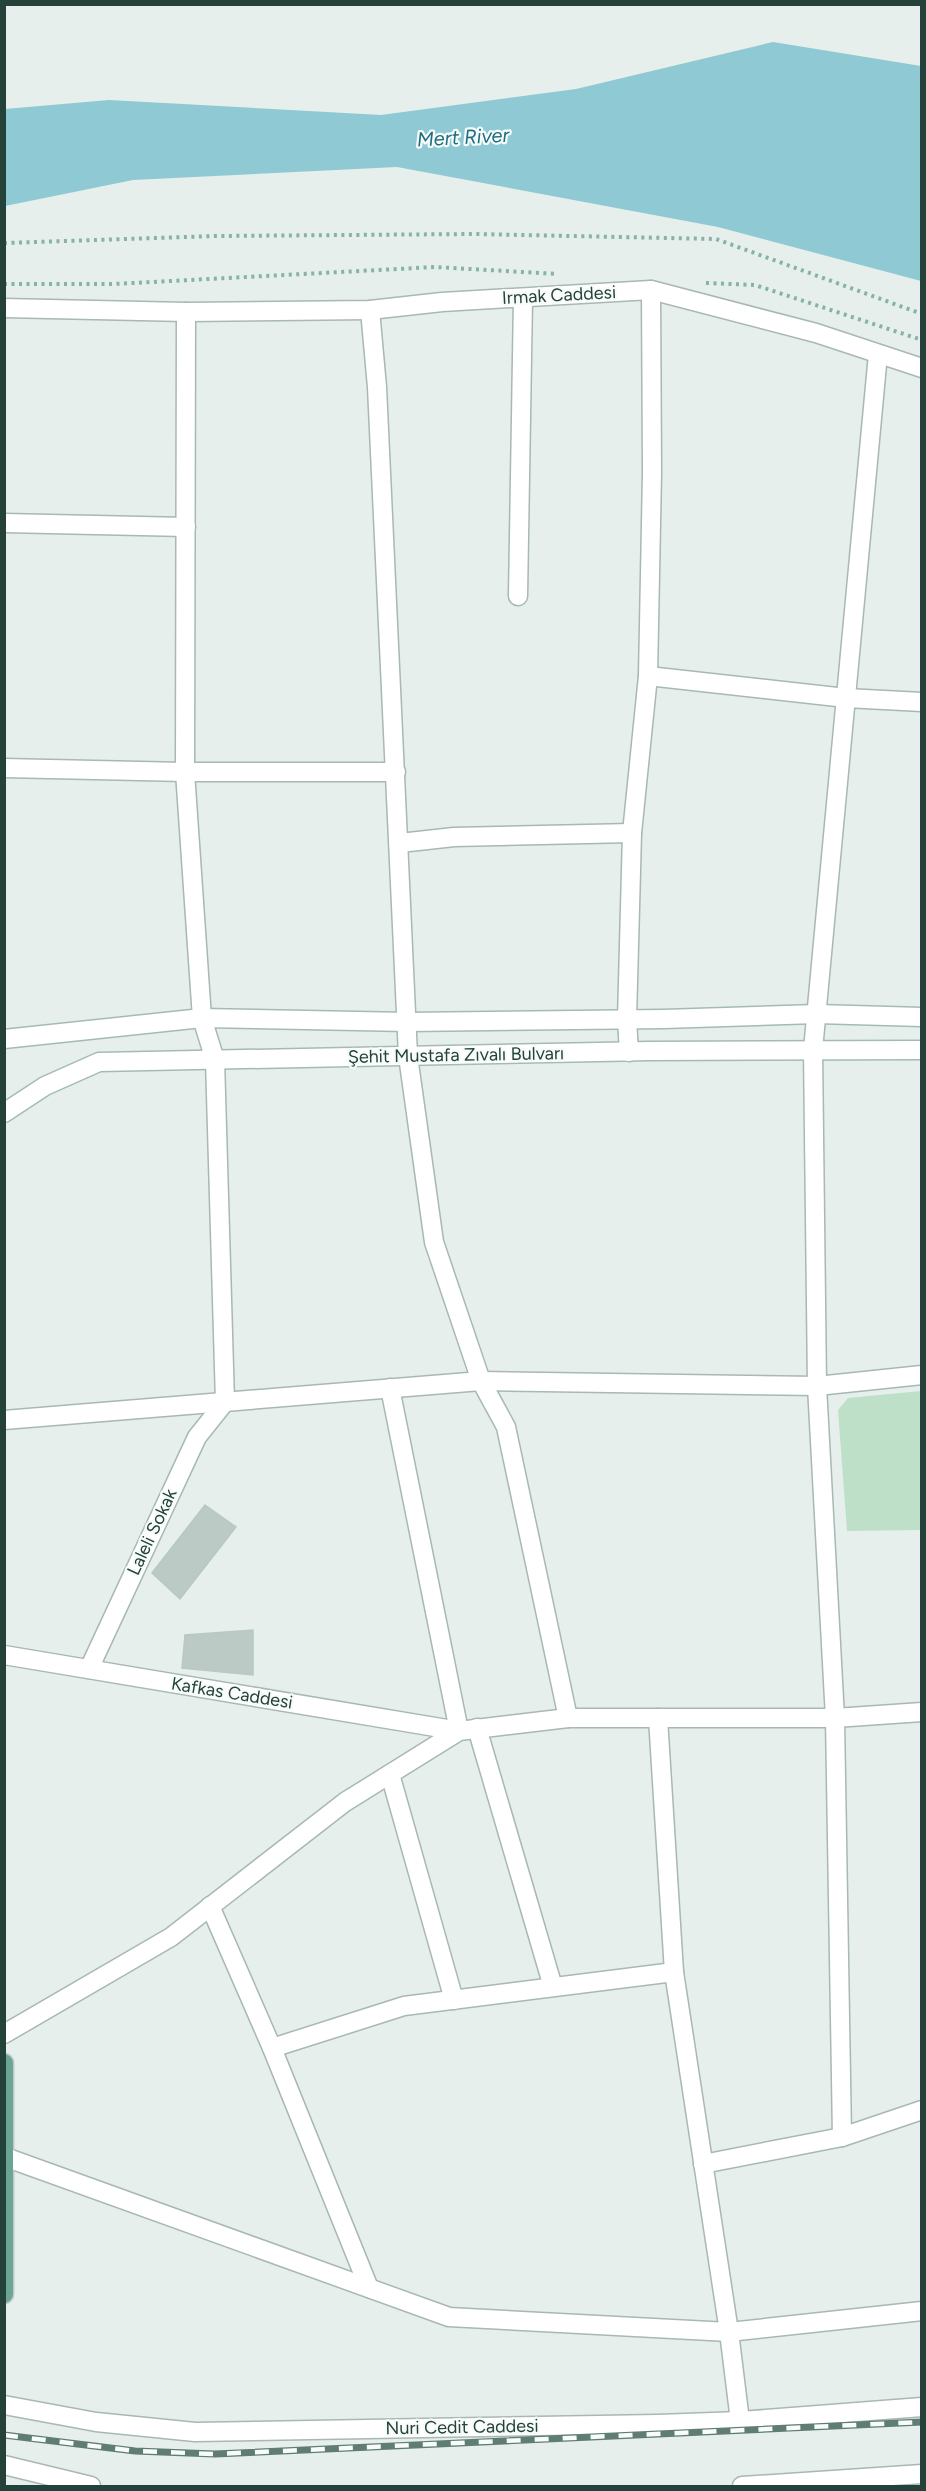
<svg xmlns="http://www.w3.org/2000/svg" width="926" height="2491" font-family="Figtree,sans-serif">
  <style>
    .green { fill: #bfe0c8 }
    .water { fill: #8ec9d4 }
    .building { fill: #bbcac4; stroke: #b8c9c2; stroke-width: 1.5 }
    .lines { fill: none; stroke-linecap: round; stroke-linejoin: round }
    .minor-casing { stroke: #a8b8b2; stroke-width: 21 }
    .tertiary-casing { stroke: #a8b8b2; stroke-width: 21 }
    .secondary-casing { stroke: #a4bbb3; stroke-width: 21 }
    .primary-casing { stroke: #c2cac8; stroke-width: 21 }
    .path { stroke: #86b3a5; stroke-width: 4; stroke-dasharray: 3 4.5; stroke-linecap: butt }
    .minor { stroke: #fff; stroke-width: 18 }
    .tertiary { stroke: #fff; stroke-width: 18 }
    .secondary { stroke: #fff; stroke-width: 18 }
    .primary { stroke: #6aa596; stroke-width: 18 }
    .rail-casing { stroke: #5f7d75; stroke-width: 7 }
    .rail { stroke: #f7fbf9; stroke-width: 4.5; stroke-dasharray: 14; stroke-linecap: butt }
    .labels { text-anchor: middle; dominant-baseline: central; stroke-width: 4.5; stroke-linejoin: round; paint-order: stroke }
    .street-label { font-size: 18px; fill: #24423a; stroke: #f7fbf9 }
    .water-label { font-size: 20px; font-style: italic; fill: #1c6f80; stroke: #f7fbf9 }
  </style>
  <rect width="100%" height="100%" fill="#e6efeb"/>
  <!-- green -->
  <path class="green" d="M921 1391V1530L847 1531 838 1410 848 1398Z"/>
  <!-- water -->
  <path class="water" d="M773 42 921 66V281L718 227 397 167 133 180 5 206V109L109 100 381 115 576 89Z"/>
  <!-- building -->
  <g class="building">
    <path d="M205 1505 236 1527 180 1599 152 1573Z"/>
    <path d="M253 1630V1675L182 1668 185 1635Z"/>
  </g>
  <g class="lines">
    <!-- minor casing -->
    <g class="minor-casing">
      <g id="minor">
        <path d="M370 310 377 387 408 1056 434 1242 481 1381 506 1427 568 1718"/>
        <path d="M4 523 186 527"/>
        <path d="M518 596 523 298"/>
        <path d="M648 676 846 698 922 702"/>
        <path d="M4 768 185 772H396"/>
        <path d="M400 843 454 837 632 833"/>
        <path d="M629 1052 627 1020 632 833 648 676 652 473 651 290"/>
        <path d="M390 1388 459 1731"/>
        <path d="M4 1420 481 1381 817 1386 922 1375"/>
        <path d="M4 1655 459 1731"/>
        <path d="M89 1669 197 1437 225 1402 215 1060 202 1018 185 772 186 312"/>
        <path d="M658 1718 674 1972 729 2332 740 2421"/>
        <path d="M477 1728 553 1987"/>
        <path d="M390 1774 454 2000"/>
        <path d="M210 1906 272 2048 369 2288"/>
        <path d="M4 2034 171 1937 345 1802 459 1731 568 1718H835L922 1712"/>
        <path d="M272 2048 404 2006 674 1972"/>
        <path d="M842 2137 835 1718 817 1386 813 1050 878 354"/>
        <path d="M5 2157 449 2317 729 2332 922 2311"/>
        <path d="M703 2164 842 2137 922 2110"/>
        <path d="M742 2486 922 2474"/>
      </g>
    </g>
    <!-- tertiary casing -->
    <g class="tertiary-casing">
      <g id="tertiary">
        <path d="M4 308 186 312 370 310 442 302 651 290 816 333 922 368"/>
        <path d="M4 2405 96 2422 195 2432 658 2424 740 2421 922 2407"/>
        <path d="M4 2465 91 2486"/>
        <path d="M773 2485 774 2486"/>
      </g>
    </g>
    <!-- secondary casing -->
    <g class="secondary-casing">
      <g id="secondary">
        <path d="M4 1039 202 1018 408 1022 664 1019 817 1014 922 1017"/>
        <path d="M4 1113 45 1086 99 1062 650 1051 922 1050"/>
      </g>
    </g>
    <!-- primary casing -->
    <g class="primary-casing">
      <path id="primary" d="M4 2063V2294"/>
    </g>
    <!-- path -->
    <g class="path">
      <path d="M4 243 217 236 474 234 716 239 922 314"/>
      <path d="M706 283 755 285 922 340"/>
      <path d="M4 284H114L435 267 558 274"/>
    </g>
    <!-- minor -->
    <use href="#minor" class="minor"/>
    <!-- tertiary -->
    <use href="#tertiary" class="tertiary"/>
    <!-- secondary -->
    <use href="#secondary" class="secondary"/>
    <!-- primary -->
    <use href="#primary" class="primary"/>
    <!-- rail casing -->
    <g class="rail-casing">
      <path id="rail" d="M4 2435 135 2451 215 2454 922 2422"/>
    </g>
    <!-- rail -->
    <use href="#rail" class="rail"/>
  </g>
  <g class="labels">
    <!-- street labels -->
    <g class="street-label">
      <text transform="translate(559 295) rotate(-3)">Irmak Caddesi</text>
      <text transform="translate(456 1055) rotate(-1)">Şehit Mustafa Zıvalı Bulvarı</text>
      <text transform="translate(152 1532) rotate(-65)">Laleli Sokak</text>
      <text transform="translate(232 1693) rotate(9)">Kafkas Caddesi</text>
      <text transform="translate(462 2427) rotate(-1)">Nuri Cedit Caddesi</text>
    </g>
    <!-- water labels -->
    <g class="water-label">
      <text transform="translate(463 137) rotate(-3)">Mert River</text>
    </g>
  </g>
  <!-- border -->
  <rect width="926" height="2491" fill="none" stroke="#24423a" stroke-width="12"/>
</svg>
